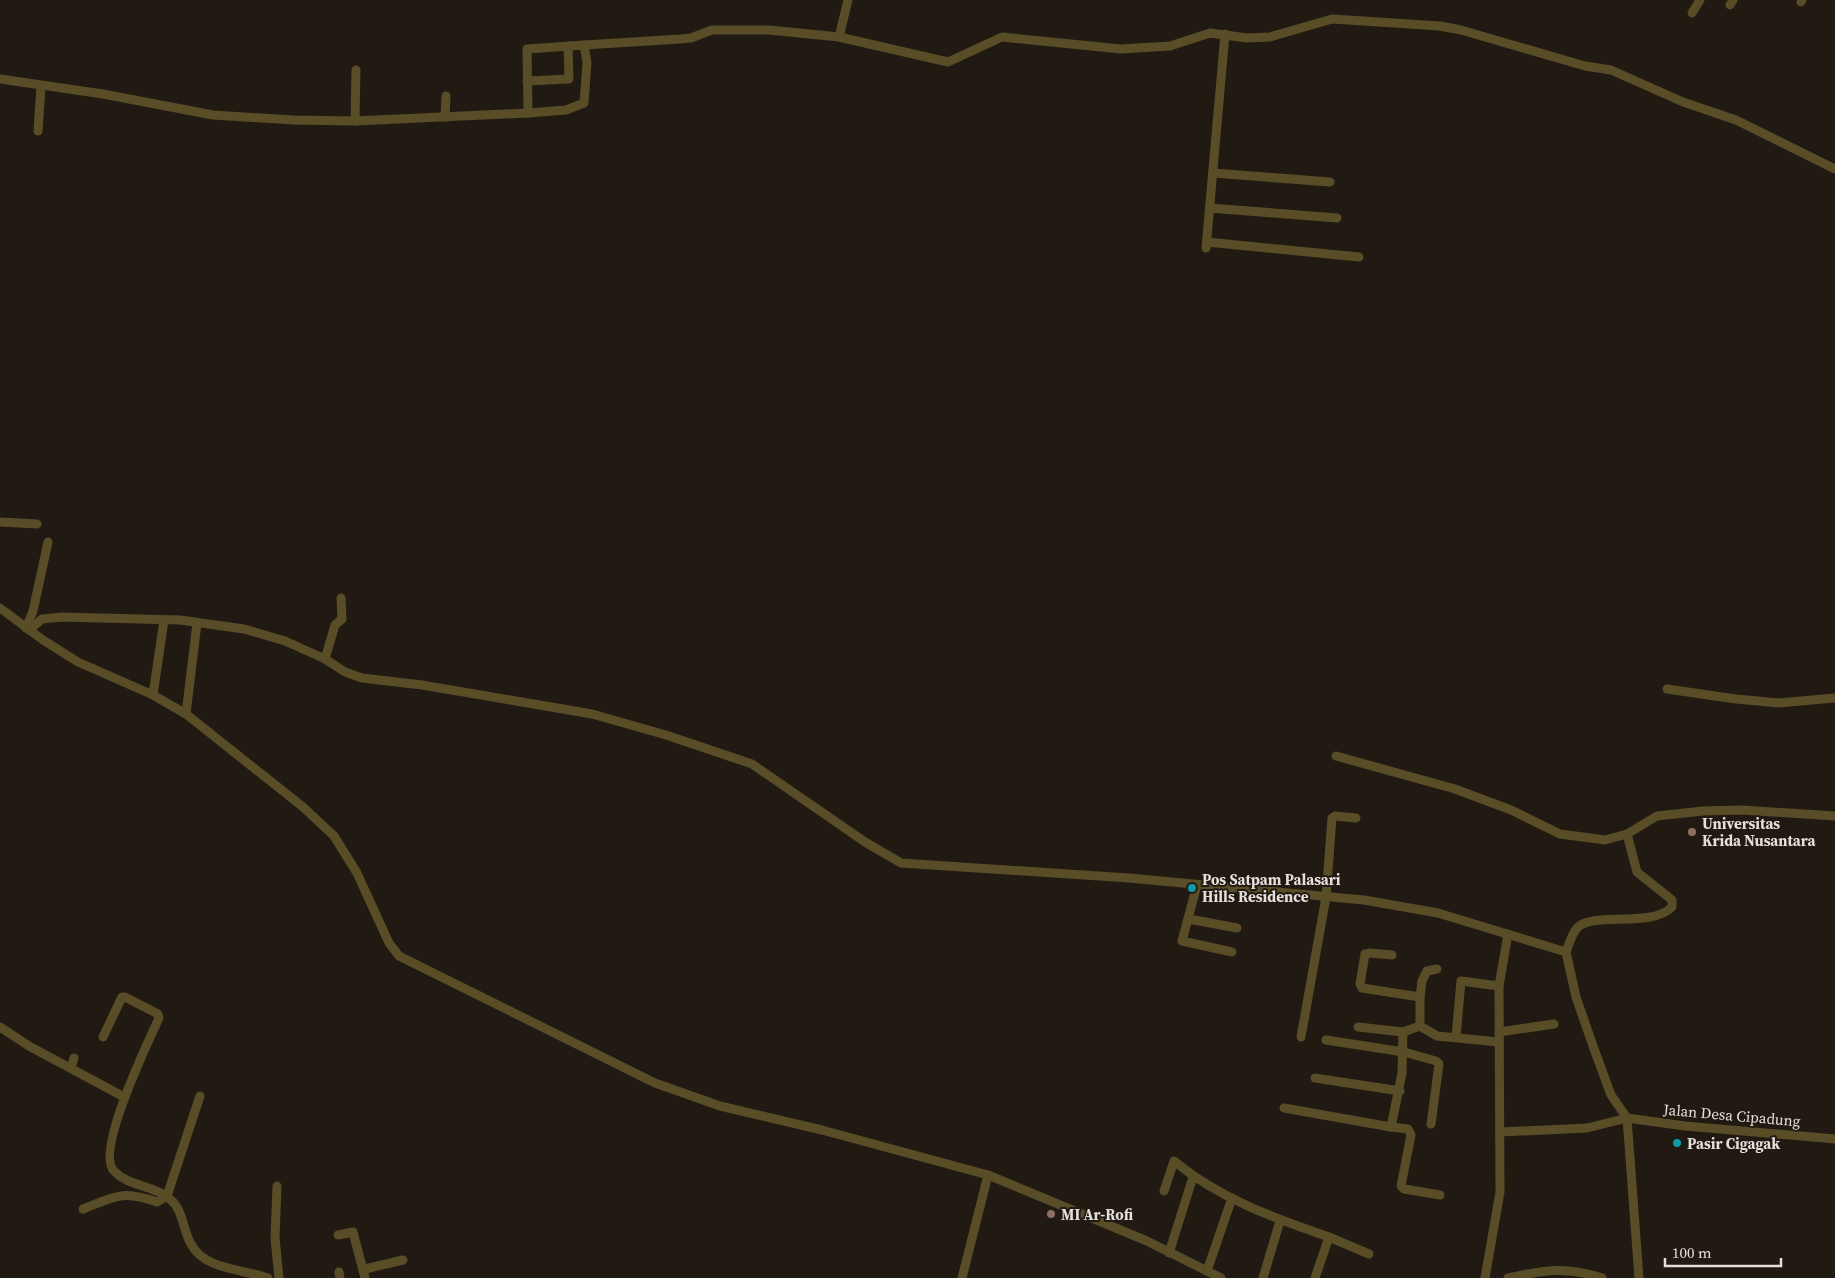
<svg xmlns="http://www.w3.org/2000/svg" width="1835" height="1278" font-family="'Source Serif 4',serif">
  <style>
    .lines { fill: none; stroke-linecap: round; stroke-linejoin: round }
    .minor { stroke: #584d26; stroke-width: 9 }
    .education-dot { fill: #8d6e63; stroke: #211a12; stroke-width: 2 }
    .culture-dot { fill: #0f9aa8; stroke: #211a12; stroke-width: 2 }
    .labels { text-anchor: middle; dominant-baseline: central; stroke-width: 4; stroke-linejoin: round; paint-order: stroke }
    .poi-label { font-size: 15px; font-weight: bold; fill: #e4dfda; stroke: #211a12; text-anchor: start }
    .street-label { font-size: 15px; fill: #e4dfda; stroke: #211a12 }
  </style>
  <rect width="100%" height="100%" fill="#211a12"/>
  <g class="lines">
    <!-- minor -->
    <g class="minor">
      <path d="M1801 2 1802 0"/>
      <path d="M1730 5 1733 0"/>
      <path d="M1692 13 1700 0"/>
      <path d="M839 37 848 0"/>
      <path d="M0 79 103 94 213 115 294 120 355 121 528 113 566 110 584 103 587 63 584 45 680 39 691 38 712 30H769L839 37 948 62 1002 37 1121 49 1170 46 1210 33 1247 38 1270 37 1332 19 1440 26 1461 30 1585 66 1611 70 1683 102 1736 120 1835 169"/>
      <path d="M527 81 569 79 568 46"/>
      <path d="M528 113 527 49 584 45"/>
      <path d="M445 117 446 96"/>
      <path d="M355 121 356 70"/>
      <path d="M38 131 41 86"/>
      <path d="M1213 173 1330 182"/>
      <path d="M1210 208 1337 218"/>
      <path d="M1207 242 1359 257"/>
      <path d="M1206 248 1225 34"/>
      <path d="M0 522 37 524"/>
      <path d="M0 608 43 640 78 662 153 695 186 714 303 807 334 836 357 873 389 943 399 956 655 1083 720 1106 822 1130 988 1175 1147 1241 1221 1278"/>
      <path d="M26 628 33 611 48 542"/>
      <path d="M29 630 42 619 62 617 180 620 244 629 285 641 325 659 345 672 362 678 422 685 592 714 666 735 752 764 865 842 901 863 1129 878 1364 900 1438 913 1566 952 1576 997 1593 1046 1611 1095 1627 1118 1639 1278"/>
      <path d="M325 659 335 625 342 619 341 598"/>
      <path d="M1667 689 1736 699 1779 703 1835 698"/>
      <path d="M153 695 164 620"/>
      <path d="M186 714 197 623"/>
      <path d="M1336 756 1455 789 1511 810 1560 834 1605 840 1627 834 1637 872 1672 900V907C1652 928 1594 912 1578 927 1572 933 1569 944 1566 952"/>
      <path d="M1627 834 1657 816 1703 811 1742 810 1835 816"/>
      <path d="M1197 885 1182 941 1232 952"/>
      <path d="M1189 919 1237 928"/>
      <path d="M1392 955 1370 953 1365 954 1360 984 1362 988 1420 997"/>
      <path d="M1437 969 1427 971 1422 981 1420 997V1026L1437 1036 1499 1042"/>
      <path d="M1420 1026 1403 1032 1402 1073 1391 1127 1408 1129 1411 1135 1401 1186 1404 1189 1440 1195"/>
      <path d="M0 1027 29 1046 124 1097"/>
      <path d="M1358 1027 1403 1032"/>
      <path d="M1499 1032 1554 1024"/>
      <path d="M103 1037 122 997H125L158 1014 159 1018C148 1042 95 1152 114 1171 129 1187 155 1185 171 1200 183 1210 183 1231 191 1244 204 1270 244 1269 268 1278"/>
      <path d="M1301 1037 1326 897 1332 818 1335 816 1356 818"/>
      <path d="M1456 1037 1461 981 1499 986"/>
      <path d="M1326 1040 1404 1052 1436 1061 1439 1064 1431 1124"/>
      <path d="M71 1068 74 1058"/>
      <path d="M1315 1078 1400 1091"/>
      <path d="M1284 1108 1391 1127"/>
      <path d="M1500 1132 1587 1128 1627 1118 1685 1126 1835 1139"/>
      <path d="M277 1186 275 1238 279 1278"/>
      <path d="M1164 1191 1174 1161C1220 1199 1274 1218 1329 1237L1315 1278"/>
      <path d="M83 1209C116 1196 122 1190 157 1202L167 1196 200 1096"/>
      <path d="M338 1235 353 1232 365 1278"/>
      <path d="M1329 1237 1369 1254"/>
      <path d="M1169 1253 1193 1177"/>
      <path d="M365 1269 403 1260"/>
      <path d="M1207 1271 1232 1198"/>
      <path d="M339 1272 340 1278"/>
      <path d="M962 1278 988 1175"/>
      <path d="M1263 1278 1280 1221"/>
      <path d="M1485 1278 1500 1192 1499 986 1508 934"/>
      <path d="M1508 1278C1544 1270 1566 1266 1602 1278"/>
    </g>
  </g>
  <!-- markers -->
  <g class="education-dot">
    <circle cx="1692" cy="832" r="5"/>
    <circle cx="1051" cy="1214" r="5"/>
  </g>
  <g class="culture-dot">
    <circle cx="1192" cy="888" r="5"/>
    <circle cx="1677" cy="1143" r="5"/>
  </g>
  <g class="labels">
    <!-- poi labels -->
    <g class="poi-label">
      <text x="1702" y="823">Universitas<tspan x="1702" dy="17">Krida Nusantara</tspan></text>
      <text x="1202" y="879">Pos Satpam Palasari<tspan x="1202" dy="17">Hills Residence</tspan></text>
      <text x="1687" y="1143">Pasir Cigagak</text>
      <text x="1061" y="1214">MI Ar-Rofi</text>
    </g>
    <!-- street labels -->
    <g class="street-label">
      <text transform="translate(1732 1115) rotate(5)">Jalan Desa Cipadung</text>
    </g>
  </g>
  <!-- scale -->
  <path d="M1665 1258v8h116v-8" fill="none" stroke="#e4dfda" stroke-width="2.5"/>
  <text x="1672" y="1258" font-size="15" fill="#e4dfda" stroke="#211a12" stroke-width="4" paint-order="stroke">100 m</text>
</svg>
